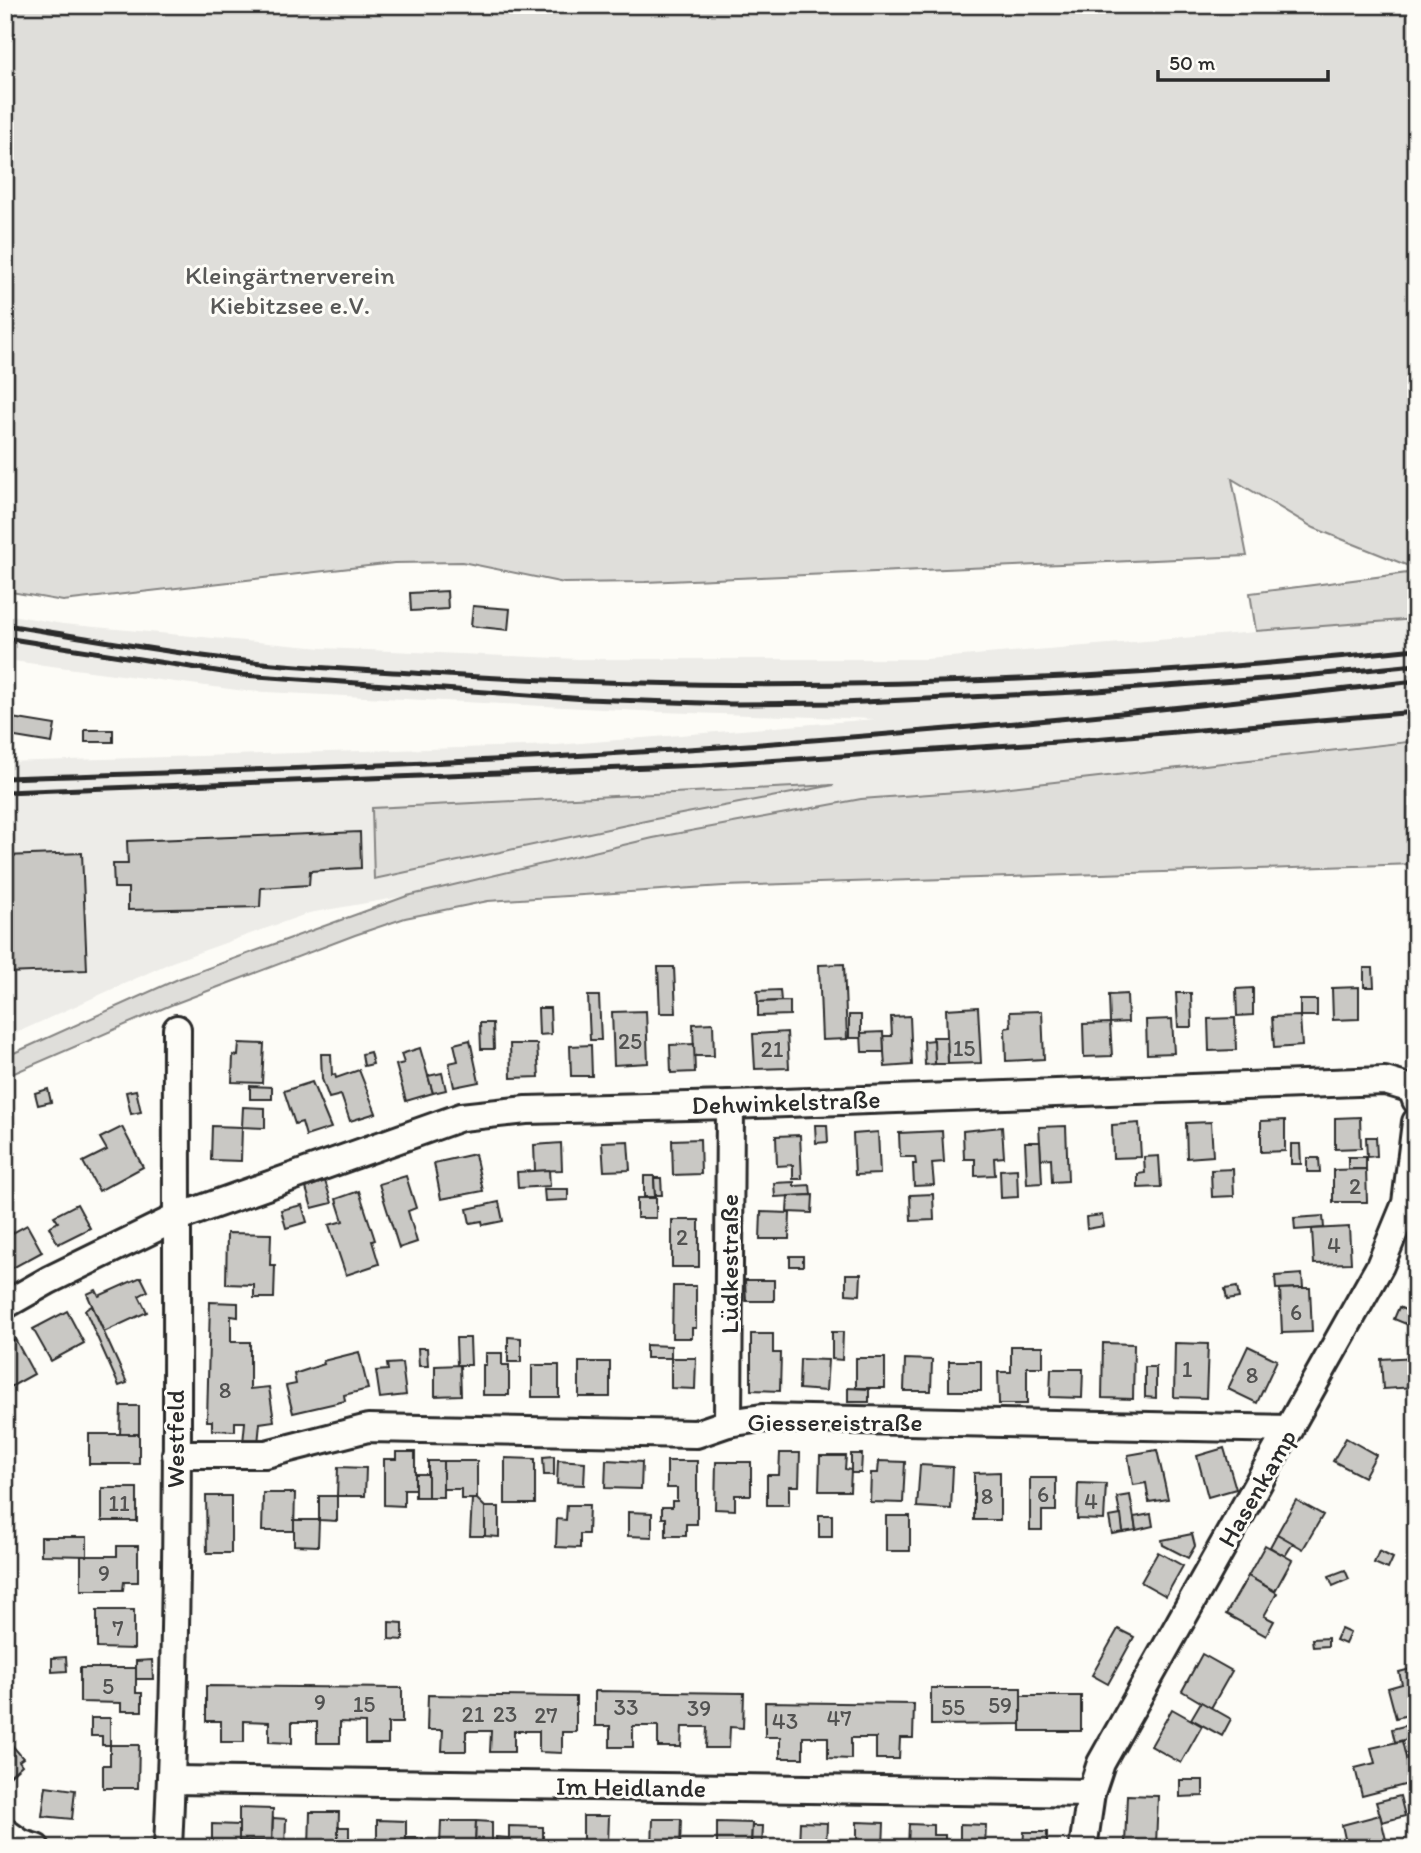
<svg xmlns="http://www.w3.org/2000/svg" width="1421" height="1853" font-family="Itim,sans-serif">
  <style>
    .built { fill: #edece8; fill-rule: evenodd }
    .green { fill: #dfdeda; stroke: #858482; stroke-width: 2 }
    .building { fill: #c9c8c4; stroke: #2b2b2b; stroke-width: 2 }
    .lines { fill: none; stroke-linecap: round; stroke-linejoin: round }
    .minor-casing { stroke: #2b2b2b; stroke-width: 32 }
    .minor { stroke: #fdfcf7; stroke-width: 26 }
    .rail { stroke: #2b2b2b; stroke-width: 5 }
    .labels { text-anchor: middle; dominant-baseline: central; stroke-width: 6; stroke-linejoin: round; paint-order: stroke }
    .number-label { font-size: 23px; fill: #525251 }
    .park-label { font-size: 26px; fill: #585857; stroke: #fdfcf7 }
    .street-label { font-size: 26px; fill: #2b2b2b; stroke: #fdfcf7 }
  </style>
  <rect width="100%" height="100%" fill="#fdfcf7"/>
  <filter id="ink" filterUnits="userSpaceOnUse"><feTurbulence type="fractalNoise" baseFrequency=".0143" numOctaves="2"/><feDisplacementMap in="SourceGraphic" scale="14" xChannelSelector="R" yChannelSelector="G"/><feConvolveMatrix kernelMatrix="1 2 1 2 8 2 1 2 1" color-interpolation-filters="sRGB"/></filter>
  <g filter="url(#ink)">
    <!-- built -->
    <path class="built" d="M5 614 63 624 322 648 579 659H926L1416 619V741L984 790 861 799 653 838 407 896 309 913 172 962 5 1038V762L556 745 875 719 661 712 245 691 5 660ZM827 785 650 820 372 808Z"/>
    <!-- green -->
    <g class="green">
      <path d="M5 5H1416V569L1314 528 1232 479 1247 556 645 582 564 583 462 562 394 563 63 601 5 591Z"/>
      <path d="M1416 572V619L1256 631 1250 593Z"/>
      <path d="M1416 741V864L724 886 488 901 405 918 355 935 171 1005 5 1077V1057L178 979 407 896 653 838 861 799 984 790Z"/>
      <path d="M834 785 650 820 374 879 372 808Z"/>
    </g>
    <!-- building -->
    <g class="building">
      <path d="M447 591 448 609 411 611 410 593Z"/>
      <path d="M473 606 510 609 508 630 471 626Z"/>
      <path d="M12 718 55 725 52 743 9 736Z"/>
      <rect x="85" y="730" width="28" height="12"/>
      <path d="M360 832 361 868 310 871 309 885 261 888 260 907 128 910V888H114L113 864H128L127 841Z"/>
      <path d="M82 853 87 970 5 973V856Z"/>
      <path d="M844 964 847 1039 822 1040 819 965Z"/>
      <path d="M658 967H674L676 1013H660Z"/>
      <path d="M1364 968H1373L1374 987H1364Z"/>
      <path d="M1359 987V1019L1333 1020 1332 988Z"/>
      <path d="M1253 988V1015L1237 1016 1236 989Z"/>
      <path d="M780 990 781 1001 758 1002 757 991Z"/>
      <path d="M1176 993H1191L1192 1027H1178Z"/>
      <path d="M1127 994 1128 1022 1110 1023 1109 995Z"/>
      <path d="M588 996H599L601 1040H590Z"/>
      <rect x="1300" y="1000" width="17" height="16"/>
      <path d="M790 1001V1015L758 1016V1002Z"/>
      <path d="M978 1007 981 1063 948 1064 946 1009Z"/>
      <path d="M538 1008H550L551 1034 539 1035Z"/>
      <path d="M646 1011 648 1063 614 1065 612 1012Z"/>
      <path d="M1042 1011 1044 1059 1006 1061 1005 1028 1011 1027 1010 1012Z"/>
      <rect x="849" y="1015" width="12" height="23"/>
      <path d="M910 1016 912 1065 885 1067 883 1036H892L891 1017Z"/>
      <path d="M1300 1016 1302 1046 1274 1048 1272 1017Z"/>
      <path d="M1235 1018 1236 1050 1209 1051 1208 1019Z"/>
      <path d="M1172 1019 1174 1053 1147 1054 1146 1020Z"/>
      <path d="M480 1023H493L494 1049H481Z"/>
      <path d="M713 1023 714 1056H694L693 1024Z"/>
      <path d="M1110 1023 1112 1056 1084 1057 1083 1024Z"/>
      <path d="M787 1032 789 1068 755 1069 753 1034Z"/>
      <path d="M883 1032 884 1052H862L861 1033Z"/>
      <path d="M933 1037H947L948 1064H935Z"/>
      <path d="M470 1040 479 1082 454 1087 449 1063 458 1061 454 1044Z"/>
      <path d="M934 1040 935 1064 925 1065 924 1041Z"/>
      <path d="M239 1043 264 1044 262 1083 232 1082 233 1055 238 1056Z"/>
      <path d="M510 1044H537L539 1077 511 1078Z"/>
      <path d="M694 1044 695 1072 671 1073 670 1045Z"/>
      <path d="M591 1045 592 1076H571L570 1046Z"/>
      <path d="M420 1048 433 1093 406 1101 396 1065 404 1063 401 1054Z"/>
      <path d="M370 1052 373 1064 364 1066 362 1054Z"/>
      <path d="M321 1054H331L332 1075 335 1074 336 1078 359 1070 376 1113 350 1121 341 1095 329 1098 322 1079Z"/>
      <path d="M442 1073 446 1090 433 1093 428 1076Z"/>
      <path d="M312 1082 331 1128 306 1136 302 1122 295 1124 284 1091Z"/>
      <path d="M250 1086 272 1087V1099H250Z"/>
      <path d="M48 1089 51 1102 38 1105 35 1093Z"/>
      <path d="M136 1090 141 1112 131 1114 126 1092Z"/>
      <path d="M243 1107 265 1108V1128L242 1127Z"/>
      <path d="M1360 1117 1361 1148 1335 1149V1118Z"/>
      <path d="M1285 1120V1151L1261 1152V1121Z"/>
      <path d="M1211 1122 1213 1156 1187 1158 1186 1123Z"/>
      <path d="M1139 1123 1141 1157 1113 1158 1112 1125Z"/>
      <path d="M815 1125H827L828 1142 816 1143Z"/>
      <path d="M212 1126 242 1127 241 1161 211 1160Z"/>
      <path d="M1066 1126 1068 1181 1052 1182 1051 1158 1041 1159 1039 1127Z"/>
      <path d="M122 1127 143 1167 99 1191 83 1162 107 1150 100 1138Z"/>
      <path d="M1002 1127 1004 1157 994 1158 995 1175 975 1176V1159H964L963 1131Z"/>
      <path d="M942 1131 944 1162 932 1163 934 1185 914 1186 913 1164H916L915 1157H900L899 1133Z"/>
      <path d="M878 1132 880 1174 855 1175 853 1134Z"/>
      <path d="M800 1135 802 1179H793V1165L777 1166 776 1136Z"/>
      <path d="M1366 1137H1376L1377 1156 1367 1157Z"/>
      <path d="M700 1139 701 1174 673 1175 672 1140Z"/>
      <path d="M628 1141 630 1170 604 1171 602 1142Z"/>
      <path d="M1025 1142H1040L1042 1183 1027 1184Z"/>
      <path d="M561 1143 562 1170 535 1171 534 1145Z"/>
      <path d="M1291 1144H1300L1301 1164H1291Z"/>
      <path d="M475 1154 483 1191 441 1199 434 1163Z"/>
      <path d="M1159 1156 1161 1187 1138 1188V1174L1145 1173 1144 1157Z"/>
      <rect x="1348" y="1157" width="18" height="12"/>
      <path d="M1307 1158H1319L1320 1172H1307Z"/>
      <path d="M1017 1169 1018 1197 1001 1198 1000 1170Z"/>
      <path d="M1233 1169 1234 1196 1212 1197 1211 1170Z"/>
      <path d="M1366 1169 1367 1202H1333V1170Z"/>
      <path d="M549 1170 550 1186 518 1188 517 1172Z"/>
      <path d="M406 1176 416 1208 408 1211 417 1242 399 1248 379 1184Z"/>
      <path d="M644 1176H654L655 1197H644Z"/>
      <path d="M654 1178H661L662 1195H655Z"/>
      <path d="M325 1181 332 1203 312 1208 306 1188Z"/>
      <path d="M794 1182V1186L810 1185 811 1195 775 1197 774 1183Z"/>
      <path d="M544 1189H568V1200L545 1201Z"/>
      <path d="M359 1191 375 1240 372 1241 379 1264 346 1275 329 1225 343 1221 336 1199Z"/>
      <path d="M933 1194 934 1220 911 1221 910 1195Z"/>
      <path d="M813 1195 812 1213 787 1212 788 1196Z"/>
      <rect x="637" y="1198" width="19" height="20"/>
      <path d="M499 1202 503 1221 483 1225 482 1221 470 1223 467 1209Z"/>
      <path d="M77 1204 90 1228 58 1244 49 1227 58 1222 54 1216Z"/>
      <path d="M302 1205 307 1222 286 1228 281 1210Z"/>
      <path d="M761 1212 790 1213 789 1239H760Z"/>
      <path d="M1102 1215 1104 1226 1087 1229 1086 1217Z"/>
      <path d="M1323 1216 1324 1228 1295 1230 1294 1218Z"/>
      <rect x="672" y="1220" width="27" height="47"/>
      <path d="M27 1225 42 1252 9 1270 5 1263V1237Z"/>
      <path d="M1349 1227 1351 1263 1314 1264 1312 1229Z"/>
      <path d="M227 1233 271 1234 270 1265H275L274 1298H254V1285L226 1284Z"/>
      <rect x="790" y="1256" width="13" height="10"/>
      <path d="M846 1274H861L860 1295 846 1294Z"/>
      <path d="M1302 1274 1303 1288 1276 1289 1275 1276Z"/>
      <path d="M1416 1276V1300L1407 1296Z"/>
      <path d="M141 1277 148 1291 139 1296 147 1312 104 1332 87 1294 96 1290 99 1296Z"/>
      <path d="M745 1280H774V1301H746Z"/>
      <path d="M673 1286H696V1328H692V1338H672Z"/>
      <path d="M1237 1287 1239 1298 1227 1300 1225 1289Z"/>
      <path d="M1303 1288H1310L1312 1332 1282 1333 1280 1289Z"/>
      <path d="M210 1302 238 1303V1317L231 1316V1342H250V1389L269 1387 274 1421 260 1423 258 1444 243 1443 245 1422H235V1431L212 1430V1421H207Z"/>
      <path d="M92 1306 127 1383 119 1386 85 1310Z"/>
      <path d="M1399 1307 1416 1315V1328L1394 1319Z"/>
      <path d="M67 1311 84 1343 51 1361 33 1329Z"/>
      <path d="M832 1332H843L842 1360 832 1359Z"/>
      <path d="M751 1334H773V1353H781L780 1391 751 1390Z"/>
      <path d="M508 1337 521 1338V1362H508Z"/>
      <path d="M456 1338H470L471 1365H457Z"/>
      <path d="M15 1339 34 1374 5 1390V1345Z"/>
      <path d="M1103 1343 1134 1344 1133 1399 1102 1398Z"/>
      <path d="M1175 1343 1208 1344 1206 1398 1174 1397Z"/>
      <path d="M646 1345 671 1346V1358H646Z"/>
      <path d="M1011 1346H1043V1367H1027V1404H999L998 1372H1011Z"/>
      <path d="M1248 1346 1277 1360 1257 1403 1228 1389Z"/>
      <path d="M418 1348H427L428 1366H419Z"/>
      <path d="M359 1352 368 1389 344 1395 345 1401 293 1413 286 1386 296 1384 294 1374 324 1364 323 1361Z"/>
      <path d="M486 1353H502V1365H509V1395H483V1365H486Z"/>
      <path d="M1416 1357V1387L1383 1389 1381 1359Z"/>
      <path d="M671 1358H696L695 1389 671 1388Z"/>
      <rect x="856" y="1358" width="29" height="30"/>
      <path d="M800 1359 828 1360 826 1391 799 1389Z"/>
      <path d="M905 1359 932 1360 931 1391H904Z"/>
      <rect x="949" y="1361" width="32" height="30"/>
      <rect x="579" y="1362" width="31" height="35"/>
      <path d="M402 1363 406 1395 380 1398 376 1371 388 1370 387 1364Z"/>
      <path d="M460 1365 461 1395 435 1396V1366Z"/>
      <rect x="532" y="1365" width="27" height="32"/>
      <path d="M1145 1367H1156V1398L1145 1397Z"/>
      <path d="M1051 1369H1083L1082 1398 1050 1397Z"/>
      <path d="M848 1388 869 1389V1402H848Z"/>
      <path d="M121 1406H139V1434H120Z"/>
      <rect x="89" y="1434" width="50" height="30"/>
      <path d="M1346 1438 1376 1455 1364 1477 1333 1461Z"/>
      <path d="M1224 1448 1236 1489 1208 1497 1197 1456Z"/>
      <path d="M1157 1450 1168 1499 1149 1502 1146 1483 1133 1485 1128 1455Z"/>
      <path d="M396 1452H415V1489H404V1506L384 1505V1459H396Z"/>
      <path d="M780 1453H800L799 1486H789V1505H767V1475H779Z"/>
      <path d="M851 1454H862L861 1473H851Z"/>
      <path d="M554 1456V1475H544L543 1457Z"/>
      <path d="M820 1456H846L845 1469 851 1470 850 1491H819Z"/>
      <path d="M505 1458 535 1459V1504H505Z"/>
      <path d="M558 1460 585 1462 584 1485 557 1484Z"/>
      <path d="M606 1460 642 1462 641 1489 605 1488Z"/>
      <rect x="428" y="1461" width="15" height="36"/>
      <path d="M443 1461H477V1499H461V1489H443Z"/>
      <path d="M667 1461H697V1524H686V1536H666V1518H662V1507H672V1501H677V1488H667Z"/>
      <path d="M879 1461 905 1462 903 1503 870 1502 871 1473H878Z"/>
      <path d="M716 1462H751V1495H735V1510L715 1509Z"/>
      <path d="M920 1465 953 1467 951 1509 917 1507Z"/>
      <path d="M338 1467 366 1468 365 1496H337Z"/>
      <path d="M1000 1472V1520H974V1473Z"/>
      <rect x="415" y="1474" width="13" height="23"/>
      <path d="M1030 1478H1056V1511H1042V1530H1030Z"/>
      <path d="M1078 1483 1106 1484 1104 1520 1077 1519Z"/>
      <rect x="102" y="1488" width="35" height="33"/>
      <path d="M263 1493H295L294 1531H262Z"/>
      <path d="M1130 1495 1136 1530 1123 1532 1117 1497Z"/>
      <path d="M206 1496H231V1553H207Z"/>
      <path d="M319 1496H337V1521L319 1520Z"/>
      <path d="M472 1499H477L485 1507V1536H470Z"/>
      <path d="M1296 1500 1323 1515 1303 1549 1277 1534Z"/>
      <path d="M567 1505H589L588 1534H580V1548L556 1547 557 1519 566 1520Z"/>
      <path d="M485 1507H499V1537L485 1536Z"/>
      <path d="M628 1512 652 1513V1537L628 1536Z"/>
      <path d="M1151 1514 1153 1526 1136 1530 1134 1517Z"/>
      <rect x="819" y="1515" width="13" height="22"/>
      <path d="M1121 1515 1123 1532 1112 1534 1109 1517Z"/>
      <rect x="886" y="1516" width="24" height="35"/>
      <path d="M294 1520H319L318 1546 294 1545Z"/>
      <path d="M1192 1534 1195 1546 1188 1558 1163 1545 1162 1540Z"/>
      <path d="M1277 1534 1293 1543 1285 1556 1270 1547Z"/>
      <path d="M41 1537H87V1556L41 1555Z"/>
      <path d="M1265 1545 1292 1560 1275 1591 1248 1576Z"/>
      <path d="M117 1546H138V1582H124L123 1590H81V1556H117Z"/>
      <path d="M1379 1551 1393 1558 1388 1569 1374 1563Z"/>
      <path d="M1158 1552 1183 1566 1166 1596 1141 1582Z"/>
      <path d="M1345 1570 1349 1579 1333 1586 1329 1576Z"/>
      <path d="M1248 1576 1277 1593 1264 1616 1274 1621 1266 1636 1226 1614Z"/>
      <path d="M97 1610H134V1649L97 1648Z"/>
      <path d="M389 1622 403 1623V1640L389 1639Z"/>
      <path d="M1118 1629 1134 1637 1108 1684 1092 1675Z"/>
      <path d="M1341 1629 1350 1633 1345 1644 1336 1640Z"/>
      <path d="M1328 1638V1646L1313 1647 1312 1639Z"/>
      <path d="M1202 1654 1232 1671 1211 1708 1182 1691Z"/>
      <path d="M66 1657 67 1671 52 1672V1658Z"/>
      <path d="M152 1660 153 1679H136V1661Z"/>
      <path d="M80 1668H136V1693H142V1711H121V1703L80 1702Z"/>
      <path d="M1414 1668 1416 1713 1396 1718 1388 1688 1402 1684 1399 1672Z"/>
      <path d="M206 1686 402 1688V1723H388V1744H365V1723L340 1722V1743H317V1722H292V1743L269 1742V1722L244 1721V1742H221V1721H206Z"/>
      <path d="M931 1688H1021V1724L931 1725Z"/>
      <path d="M595 1691 744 1693 743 1728 730 1727 729 1748H706L707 1727H682L681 1747H658V1726H633V1747H610V1726H595Z"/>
      <path d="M428 1695 576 1697V1732H562V1753L539 1752V1731H514V1752H490L491 1731H466V1751H442L443 1730H427Z"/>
      <rect x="1021" y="1696" width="60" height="35"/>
      <path d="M765 1702 914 1704 913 1738H900L899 1759H876V1738H851V1759L828 1758V1737H803V1758H780V1737H765Z"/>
      <path d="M1201 1702 1231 1719 1222 1736 1191 1719Z"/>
      <path d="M1172 1709 1202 1726 1181 1763 1151 1746Z"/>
      <path d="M91 1718H110V1745H102V1736H91Z"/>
      <path d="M1416 1723V1737L1395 1742 1392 1729Z"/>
      <path d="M5 1737 23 1758 19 1761 22 1765 5 1780Z"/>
      <path d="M1402 1741 1412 1783 1362 1796 1355 1768 1375 1763 1371 1748Z"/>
      <path d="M110 1745H139L138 1788H103V1765H110Z"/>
      <path d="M1180 1780H1203V1796L1180 1797Z"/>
      <path d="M46 1786 75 1790 72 1819 42 1816Z"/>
      <path d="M1127 1795 1158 1796 1156 1845 1125 1844Z"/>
      <path d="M1400 1796 1405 1816 1382 1822 1376 1802Z"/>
      <path d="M239 1808 273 1809 272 1841H239Z"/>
      <path d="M310 1812H339L338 1848H309Z"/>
      <path d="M1380 1815 1388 1848H1347L1342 1825Z"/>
      <path d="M583 1816H609L608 1845H583Z"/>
      <path d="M273 1818 286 1819 285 1848H272Z"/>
      <path d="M653 1819H681L680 1848H652Z"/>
      <path d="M377 1820 406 1821V1848H377Z"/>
      <path d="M441 1821H476L475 1848 440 1847Z"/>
      <path d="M476 1821 492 1822V1848H475Z"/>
      <path d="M717 1822 752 1823 751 1848H717Z"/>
      <path d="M800 1822 827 1823 826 1848H799Z"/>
      <path d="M857 1822 884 1823 883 1848H857Z"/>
      <path d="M212 1824 239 1825V1848H212Z"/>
      <path d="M909 1824 933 1825V1835H945V1848H908Z"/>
      <path d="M960 1824 986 1825 985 1848H960Z"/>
      <path d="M509 1826 543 1827V1848H496V1837L509 1838Z"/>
      <path d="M752 1826H763L762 1848H751Z"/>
      <rect x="338" y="1827" width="11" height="21"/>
      <path d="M1024 1832H1047V1848H1023Z"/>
      <rect x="406" y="1838" width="17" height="10"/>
    </g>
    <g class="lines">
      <!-- minor casing -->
      <g class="minor-casing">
        <g id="minor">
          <path d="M5 1305 49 1280 176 1218 461 1117 526 1110 730 1105 1385 1081 1412 1089 1416 1100"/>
          <path d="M728 1423 730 1105"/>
          <path d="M176 1454H266L368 1428 696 1434 728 1423 762 1418 1290 1429"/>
          <path d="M171 1780 1091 1793"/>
          <path d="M5 1832 22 1844 36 1848"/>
          <path d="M168 1848C181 1575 176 1302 177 1029"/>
          <path d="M1083 1848 1091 1793 1101 1763 1380 1266 1406 1203 1416 1122"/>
        </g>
      </g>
      <!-- minor -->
      <use href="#minor" class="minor"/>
      <!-- rail -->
      <g class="rail">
        <path d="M5 625C85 637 164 653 244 661 305 668 367 670 429 674 757 695 1089 684 1416 649"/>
        <path d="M5 638 242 675 586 699 731 704 842 703 1097 691 1304 676 1416 665"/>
        <path d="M5 778C228 771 450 764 673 750 921 734 1169 710 1416 681"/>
        <path d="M5 792 703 765 1057 742 1416 712"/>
      </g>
    </g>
  </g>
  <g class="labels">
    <!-- number labels -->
    <g class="number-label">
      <text x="630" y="1041">25</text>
      <text x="964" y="1048">15</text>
      <text x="772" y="1049">21</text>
      <text x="1355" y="1186">2</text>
      <text x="682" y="1237">2</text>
      <text x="1334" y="1245">4</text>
      <text x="1296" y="1312">6</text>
      <text x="1187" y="1369">1</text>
      <text x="1252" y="1375">8</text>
      <text x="225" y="1390">8</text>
      <text x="1043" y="1494">6</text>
      <text x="987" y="1496">8</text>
      <text x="1091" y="1501">4</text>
      <text x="119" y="1503">11</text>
      <text x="104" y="1573">9</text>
      <text x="118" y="1628">7</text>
      <text x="108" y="1686">5</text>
      <text x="320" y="1702">9</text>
      <text x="364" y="1704">15</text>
      <text x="1000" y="1705">59</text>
      <text x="626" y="1707">33</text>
      <text x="953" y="1707">55</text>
      <text x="699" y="1708">39</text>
      <text x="473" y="1714">21</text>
      <text x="505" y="1714">23</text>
      <text x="546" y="1715">27</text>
      <text x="839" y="1718">47</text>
      <text x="785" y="1721">43</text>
    </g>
    <!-- park labels -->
    <g class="park-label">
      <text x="290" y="275">Kleingärtnerverein<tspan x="290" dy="30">Kiebitzsee e.V.</tspan></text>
    </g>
    <!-- street labels -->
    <g class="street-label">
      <text transform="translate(786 1102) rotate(-2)">Dehwinkelstraße</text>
      <text transform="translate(729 1264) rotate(-90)">Lüdkestraße</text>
      <text x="835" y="1422">Giessereistraße</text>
      <text transform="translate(175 1439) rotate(-90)">Westfeld</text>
      <text transform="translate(1257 1488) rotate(-60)">Hasenkamp</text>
      <text transform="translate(631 1787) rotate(1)">Im Heidlande</text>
    </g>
  </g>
  <!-- margin -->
  <rect width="1421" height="1853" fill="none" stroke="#fdfcf7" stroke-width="28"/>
  <rect x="14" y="14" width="1393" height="1825" fill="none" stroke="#2b2b2b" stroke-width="2.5" filter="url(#ink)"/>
  <!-- scale -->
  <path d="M1158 70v10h170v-10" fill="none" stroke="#2b2b2b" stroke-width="3.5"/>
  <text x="1169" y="70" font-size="21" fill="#2b2b2b" stroke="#fdfcf7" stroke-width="5" paint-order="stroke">50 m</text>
</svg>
